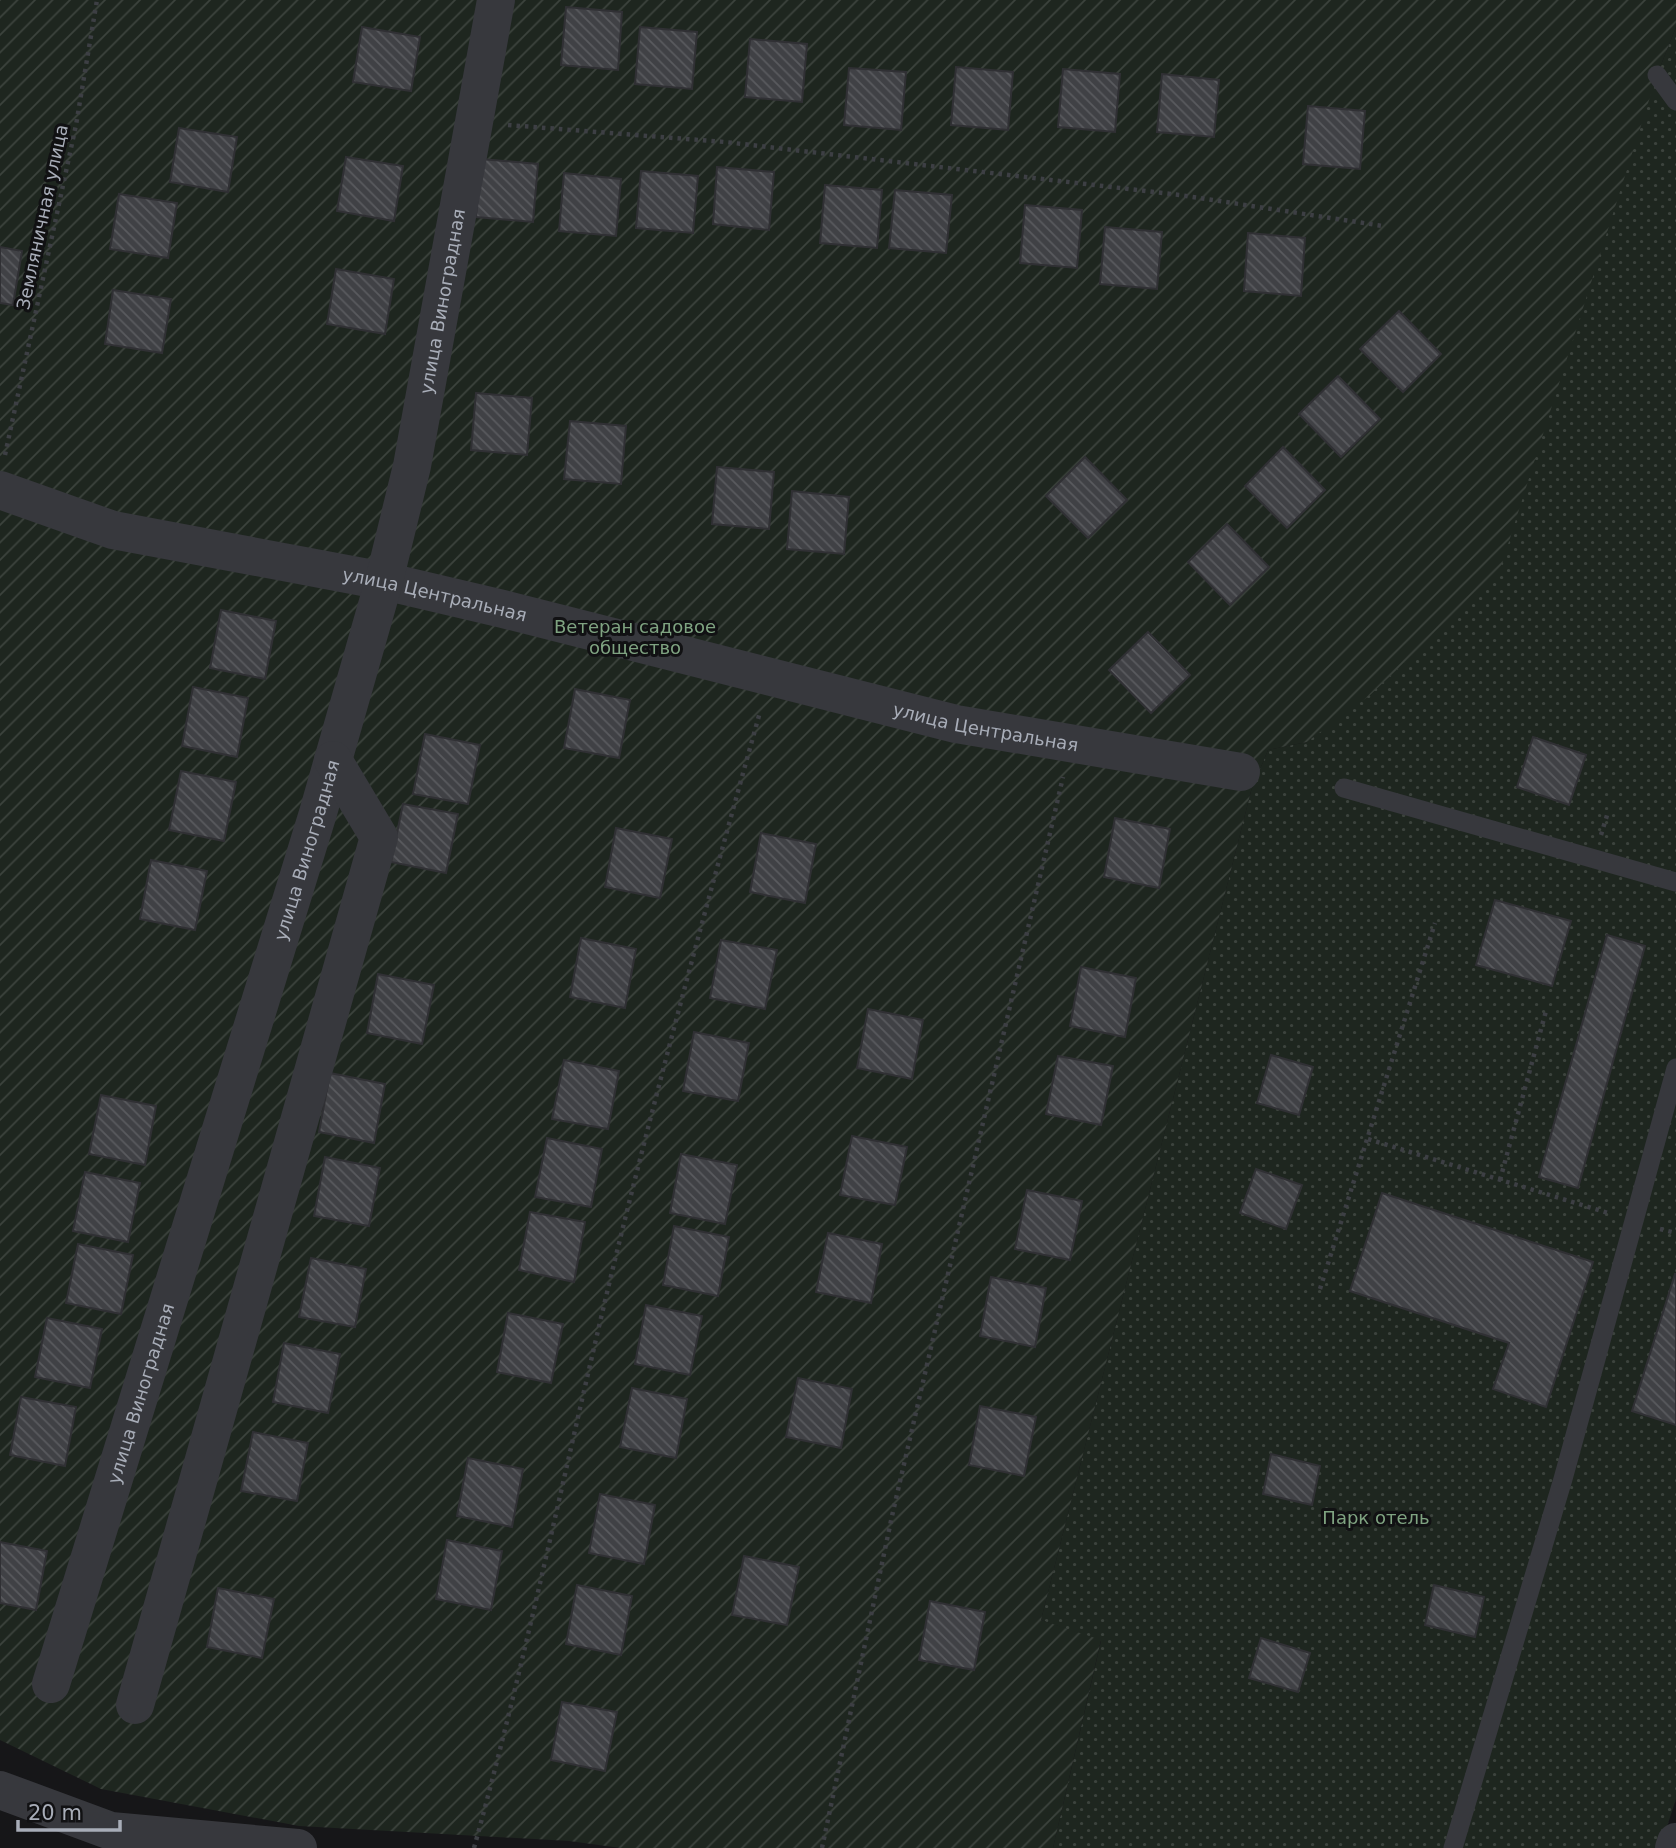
<svg xmlns="http://www.w3.org/2000/svg" width="1676" height="1848" font-family="'DejaVu Sans',sans-serif">
  <style>
    .park { fill: url(#park-dots) }
    .garden { fill: url(#garden-furrows) }
    .building { fill: url(#building-back-hatch); stroke: #303034; stroke-width: 2 }
    .lines { fill: none; stroke-linecap: round; stroke-linejoin: round }
    .path { stroke: #3d3f44; stroke-width: 4.5; stroke-dasharray: 3.5 5; stroke-linecap: butt }
    .service { stroke: #37383d; stroke-width: 19 }
    .minor { stroke: #37383d; stroke-width: 38 }
    .labels { text-anchor: middle; dominant-baseline: central; stroke-width: 6; stroke-linejoin: round; paint-order: stroke }
    .street-label { font-size: 18px; fill: #a8adb8; stroke: #111113 }
    .park-label { font-size: 18px; fill: #7fa381; stroke: #111113 }
  </style>
  <defs>
    <pattern id="park-dots" width="8" height="8" patternUnits="userSpaceOnUse" patternTransform="scale(1.75)"><rect width="8" height="8" fill="#1e261f"/><path d="M2 2h.1M6 6h.1" fill="none" stroke="#3c433d" stroke-width="1.8" stroke-linecap="round"/></pattern>
    <pattern id="garden-furrows" width="10" height="10" patternUnits="userSpaceOnUse" patternTransform="scale(1.75)"><rect width="10" height="10" fill="#1e261f"/><path d="M-1 1l2-2M0 10L10 0M9 11l2-2" fill="none" stroke="#3c433d"/></pattern>
    <pattern id="building-back-hatch" width="6" height="6" patternUnits="userSpaceOnUse" patternTransform="scale(1.75)"><rect width="6" height="6" fill="#404145"/><path d="M-1 5l2 2M0 0l6 6M5-1l2 2" fill="none" stroke="#595a5e"/></pattern>
  </defs>
  <rect width="100%" height="100%" fill="#161618"/>
  <!-- park -->
  <path class="park" d="M1676 27V1799L1660 1848H1053L1101 1641 1041 1620 1251 791 1268 750 1307 742 1657 75Z"/>
  <!-- garden -->
  <path class="garden" d="M0 0H1676V27L1657 75 1498 576 1370 695 1307 742 1268 750 1251 791 1041 1620 1101 1640 1053 1848H621L569 1841 299 1826 101 1789 0 1740Z"/>
  <!-- building -->
  <g class="building">
    <path d="M566 7 622 12 618 70 561 65Z"/>
    <path d="M362 27 420 37 411 91 353 82Z"/>
    <path d="M640 27 697 32 692 89 635 84Z"/>
    <path d="M750 39 807 44 802 102 745 97Z"/>
    <path d="M956 67 1013 72 1008 130 951 125Z"/>
    <path d="M849 68 906 72 901 130 844 125Z"/>
    <path d="M1063 69 1120 74 1115 132 1058 127Z"/>
    <path d="M1162 74 1219 80 1214 137 1157 132Z"/>
    <path d="M1308 106 1365 111 1360 169 1303 164Z"/>
    <path d="M179 128 237 137 228 192 170 182Z"/>
    <path d="M346 157 403 166 394 221 337 211Z"/>
    <path d="M481 159 538 164 533 222 476 217Z"/>
    <path d="M717 167 774 172 769 230 713 224Z"/>
    <path d="M641 171 698 176 693 233 636 228Z"/>
    <path d="M564 173 621 179 616 236 559 231Z"/>
    <path d="M825 185 882 190 877 248 820 243Z"/>
    <path d="M895 190 952 195 946 253 889 248Z"/>
    <path d="M119 194 177 203 168 258 110 249Z"/>
    <path d="M1025 205 1082 210 1077 268 1020 263Z"/>
    <path d="M1105 227 1162 232 1157 289 1100 284Z"/>
    <path d="M1248 233 1305 238 1301 296 1244 291Z"/>
    <path d="M0 247 22 251 13 305 0 303Z"/>
    <path d="M336 269 394 279 385 334 327 324Z"/>
    <path d="M113 290 171 299 162 353 105 344Z"/>
    <path d="M1399 311 1441 354 1403 392 1360 349Z"/>
    <path d="M1338 376 1380 419 1341 457 1299 414Z"/>
    <path d="M476 393 532 398 527 455 471 450Z"/>
    <path d="M570 421 626 426 621 484 564 479Z"/>
    <path d="M1283 447 1325 490 1287 528 1245 486Z"/>
    <path d="M1085 457 1127 500 1088 538 1046 496Z"/>
    <path d="M717 467 774 472 769 529 712 524Z"/>
    <path d="M792 491 849 497 844 554 787 549Z"/>
    <path d="M1227 524 1269 567 1230 605 1188 562Z"/>
    <path d="M221 610 276 621 265 679 210 668Z"/>
    <path d="M1148 632 1190 675 1151 713 1109 670Z"/>
    <path d="M193 687 248 698 237 757 182 746Z"/>
    <path d="M575 689 630 700 619 758 564 748Z"/>
    <path d="M425 734 480 745 468 804 413 794Z"/>
    <path d="M1533 737 1586 755 1569 805 1517 787Z"/>
    <path d="M181 771 236 782 224 841 169 830Z"/>
    <path d="M403 804 458 814 446 873 391 862Z"/>
    <path d="M1115 818 1170 829 1159 888 1104 877Z"/>
    <path d="M616 828 672 839 660 898 605 887Z"/>
    <path d="M761 833 816 844 805 903 750 892Z"/>
    <path d="M151 860 207 871 195 930 140 919Z"/>
    <path d="M1495 900 1571 921 1552 986 1476 965Z"/>
    <path d="M1607 935 1645 946 1578 1188 1539 1177Z"/>
    <path d="M581 938 636 949 625 1008 570 997Z"/>
    <path d="M721 940 777 950 765 1009 710 998Z"/>
    <path d="M1081 967 1136 978 1125 1037 1070 1026Z"/>
    <path d="M378 974 434 985 422 1044 367 1033Z"/>
    <path d="M868 1009 923 1020 912 1079 857 1068Z"/>
    <path d="M694 1032 749 1043 738 1101 683 1091Z"/>
    <path d="M1271 1055 1313 1067 1299 1115 1257 1103Z"/>
    <path d="M1058 1056 1113 1066 1101 1125 1046 1114Z"/>
    <path d="M564 1060 619 1071 608 1129 552 1119Z"/>
    <path d="M330 1073 385 1084 374 1143 319 1132Z"/>
    <path d="M101 1095 156 1106 145 1165 89 1154Z"/>
    <path d="M852 1136 907 1147 895 1205 840 1195Z"/>
    <path d="M547 1138 602 1149 591 1207 535 1197Z"/>
    <path d="M681 1154 737 1165 725 1224 670 1213Z"/>
    <path d="M325 1157 380 1168 369 1226 314 1216Z"/>
    <path d="M1256 1169 1302 1185 1286 1229 1240 1213Z"/>
    <path d="M85 1172 140 1183 128 1242 73 1231Z"/>
    <path d="M1027 1190 1082 1201 1070 1260 1015 1249Z"/>
    <path d="M1382 1193 1593 1262 1546 1407 1493 1389 1509 1343 1350 1291Z"/>
    <path d="M530 1212 585 1222 574 1282 519 1270Z"/>
    <path d="M674 1226 729 1237 718 1296 663 1285Z"/>
    <path d="M828 1233 882 1244 871 1303 816 1292Z"/>
    <path d="M78 1244 133 1255 121 1314 66 1303Z"/>
    <path d="M311 1258 366 1269 355 1327 299 1317Z"/>
    <path d="M1675 1274H1676V1425L1632 1411Z"/>
    <path d="M991 1277 1046 1288 1035 1347 980 1336Z"/>
    <path d="M646 1305 702 1316 690 1375 635 1364Z"/>
    <path d="M508 1313 563 1324 551 1383 497 1372Z"/>
    <path d="M47 1318 102 1329 90 1388 35 1377Z"/>
    <path d="M284 1343 340 1354 328 1413 273 1402Z"/>
    <path d="M798 1378 852 1389 841 1448 786 1437Z"/>
    <path d="M632 1388 687 1399 676 1458 620 1447Z"/>
    <path d="M21 1397 76 1407 65 1466 10 1455Z"/>
    <path d="M980 1406 1036 1417 1024 1476 969 1465Z"/>
    <path d="M253 1432 308 1443 297 1501 241 1491Z"/>
    <path d="M1271 1454 1320 1466 1312 1505 1263 1494Z"/>
    <path d="M468 1458 523 1469 512 1527 457 1516Z"/>
    <path d="M600 1494 655 1505 644 1564 589 1553Z"/>
    <path d="M447 1540 502 1551 491 1610 436 1599Z"/>
    <path d="M0 1542 47 1551 36 1610 0 1603Z"/>
    <path d="M744 1556 799 1567 787 1625 732 1615Z"/>
    <path d="M577 1585 632 1596 621 1655 566 1644Z"/>
    <path d="M1434 1585 1484 1597 1475 1637 1425 1625Z"/>
    <path d="M218 1588 274 1599 262 1658 207 1647Z"/>
    <path d="M930 1601 985 1612 974 1670 919 1660Z"/>
    <path d="M1261 1638 1310 1653 1298 1692 1249 1678Z"/>
    <path d="M562 1702 617 1712 605 1771 551 1760Z"/>
  </g>
  <g class="lines">
    <!-- path -->
    <g class="path">
      <path d="M508 125 725 142 1180 195 1383 226"/>
      <path d="M5 455 76 125 97 0"/>
      <path d="M1601 835 1608 812"/>
      <path d="M1368 1139 1608 1213"/>
      <path d="M1500 1180 1546 1011"/>
      <path d="M1660 1229 1676 1233"/>
      <path d="M1320 1289 1435 923"/>
      <path d="M474 1848C526 1659 565 1467 611 1276 657 1087 708 899 760 712"/>
      <path d="M822 1848 892 1516 1063 777"/>
    </g>
    <!-- service -->
    <g class="service">
      <path d="M1657 75 1676 101"/>
      <path d="M1344 788 1676 882"/>
      <path d="M1453 1848 1563 1479 1676 1068"/>
    </g>
    <!-- minor -->
    <g class="minor">
      <path id="s1" d="M0 490 113 530 384 581 503 609 956 724 1241 772"/>
      <path id="s2" d="M51 1684 318 813 384 581 412 466 496 0"/>
      <path d="M135 1705 379 837 333 760"/>
      <path d="M0 1790 111 1831 298 1848"/>
      <path d="M1674 1848 1676 1842"/>
    </g>
  </g>
  <g class="labels">
    <!-- street labels -->
    <g class="street-label">
      <text transform="translate(42 217) rotate(-78)">Земляничная улица</text>
      <text stroke="none"><textPath href="#s2" startOffset="1438">улица Виноградная</textPath></text>
      <text stroke="none"><textPath href="#s1" startOffset="448">улица Центральная</textPath></text>
      <text stroke="none"><textPath href="#s1" startOffset="1015">улица Центральная</textPath></text>
      <text stroke="none"><textPath href="#s2" startOffset="872">улица Виноградная</textPath></text>
      <text stroke="none"><textPath href="#s2" startOffset="304">улица Виноградная</textPath></text>
    </g>
    <!-- park labels -->
    <g class="park-label">
      <text x="635" y="626">Ветеран садовое<tspan x="635" dy="21">общество</tspan></text>
      <text x="1376" y="1517">Парк отель</text>
    </g>
  </g>
  <!-- scale -->
  <path d="M18 1820v10h102v-10" fill="none" stroke="#a8adb8" stroke-width="3.5"/>
  <text x="28" y="1820" font-size="21" fill="#a8adb8" stroke="#111113" stroke-width="5" paint-order="stroke">20 m</text>
</svg>
